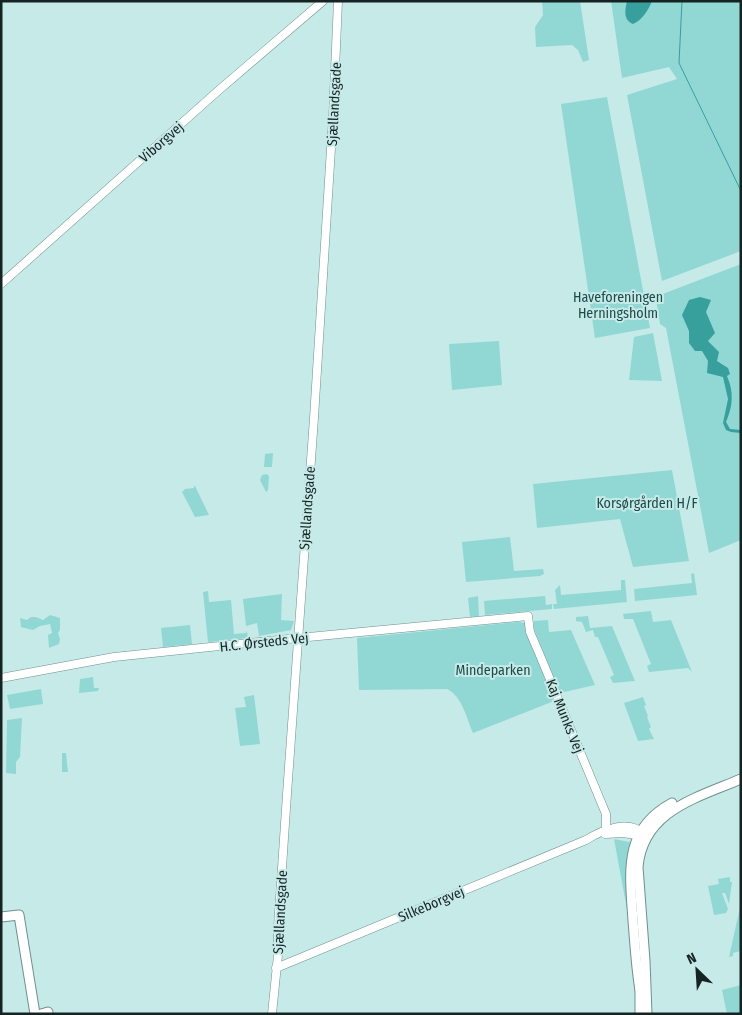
<svg xmlns="http://www.w3.org/2000/svg" width="742" height="1015" viewBox="0 0 742 1015" font-family="'Fira Sans Condensed',sans-serif">
  <style>
    .green { fill: #91d8d5 }
    .water { fill: #379f9c }
    .lines { fill: none; stroke-linecap: round; stroke-linejoin: round }
    .stream { stroke: #379f9c; stroke-width: 1 }
    .tertiary-casing { stroke: #6f908f; stroke-width: 9 }
    .secondary-casing { stroke: #6f908f; stroke-width: 11 }
    .tertiary { stroke: #fff; stroke-width: 8 }
    .secondary { stroke: #fff; stroke-width: 9 }
    .labels { text-anchor: middle; stroke-width: 4; stroke-linejoin: round; paint-order: stroke }
    .street-label { font-size: 14px; fill: #162323; stroke: #c6eae8 }
    .park-label { font-size: 14px; fill: #1c4a48; stroke: #c6eae8 }
  </style>
  <rect width="100%" height="100%" fill="#c6eae8"/>
  <g class="green">
    <path d="M542,1h38l9,59 -6,2 -5,-12 -6,-5 -36,2 -1,-20 8,-12z"/>
    <path d="M611,1h130v250l-79,30 -35,-186 50,-16 -8,-12 -47,11z"/>
    <path d="M607,97l43,231 -55,10 -34,-234z"/>
    <path d="M741,264v276l-32,13 -43,-225 -6,-4 -4,-25 4,-4z"/>
    <path d="M653,333l9,48 -33,-1 5,-43z"/>
    <path d="M499,341l3,44 -50,5 -3,-46z"/>
    <path d="M273,453l-1,14h-8l1,-13z"/>
    <path d="M672,470l17,91 -56,6 -13,-48 -83,9 -4,-44z"/>
    <path d="M267,474l2,2 -1,14 -2,2 -6,-12 2,-5z"/>
    <path d="M194,486h1l14,29 -14,2 -13,-25 3,-3 9,-1z"/>
    <path d="M510,537l4,34 29,-2 1,5 -4,2 -74,6 -4,-40z"/>
    <path d="M694,573l3,22 -62,6 -1,-12 58,-6 -1,-9z"/>
    <path d="M621,580h4l2,22 -73,7 -1,-5h4l-2,-14 5,-5 1,10 60,-5z"/>
    <path d="M208,591l1,11 22,-2 3,34 12,-1 1,-2 1,7 -40,4 -5,-50z"/>
    <path d="M282,594l-1,26 13,1 -3,9 -32,6 -2,-13 -11,3 -3,-27z"/>
    <path d="M478,596l1,20 -9,1 -2,-19z"/>
    <path d="M545,596l1,9 6,-1v5l-67,6 -1,-14z"/>
    <path d="M651,611l2,11 18,-2 21,52 -4,-4 -39,4 -2,-6 4,-2 -18,-45h-9l-1,-5z"/>
    <path d="M50,615l10,3v12l-2,3 2,6 -1,5 -10,4 -1,-13 4,-2 -2,-9 -10,2 -7,4 -12,-3 -1,-9 7,2 4,-3h5l7,3z"/>
    <path d="M588,616l2,12 22,-2 23,55 -22,2 -3,-6 4,-2 -16,-38h-3l-2,-7 -7,2 -4,-10 -6,-1v-4z"/>
    <path d="M548,620l1,12 22,-2 24,55 -35,8 -26,-64v-8z"/>
    <path d="M517,622l9,1 2,12 26,66 -81,32c-6,-14 -11,-37 -26,-44l-88,1 -2,-52z"/>
    <path d="M190,625l2,19 -29,3 -2,-19z"/>
    <path d="M93,677l1,11h5l-1,3 -19,2 1,-14z"/>
    <path d="M41,689l2,15 -33,5 -3,-14z"/>
    <path d="M254,695l6,49 -20,2 -5,-38 11,-1 -2,-10z"/>
    <path d="M643,697l3,8 -2,1 4,10 -1,1 4,10 -2,2 5,10 -16,2 -14,-38z"/>
    <path d="M22,718l-2,39 -4,5v12l-10,-1 1,-53z"/>
    <path d="M62,753h4l2,19h-6z"/>
    <path d="M614,839l16,3 -3,25 6,75z"/>
    <path d="M730,877v5h2l-3,22 -4,-11h-3l6,16 -2,4 -12,2 -6,-29 11,-2 -1,-5z"/>
    <path d="M741,903v48l-8,2v3l-4,1z"/>
    <path d="M741,985v29h-14l-5,-24z"/>
  </g>
  <g class="water">
    <path d="M627,1h25c-4,10 -10,19 -19,23 -10,-4 -8,-14 -6,-23z"/>
    <path d="M700,297l11,3 -5,12 9,21 -7,8 11,11 -2,9 11,7 2,6 -3,2c7,16 6,30 -1,46l4,7 11,1v3l-10,-1 -5,-2 -3,-7 5,-24 -5,-22 -16,-4 1,-12 -6,-10h-7l-6,-8v-12l-7,-16 7,-15z"/>
  </g>
  <g class="lines">
    <path class="stream" d="M682,1l-3,62 62,128"/>
    <g class="tertiary-casing">
      <g id="tertiary">
        <path d="M1,284l218,-194 104,-89"/>
        <path d="M1,678l113,-21 184,-19 230,-22 2,16 9,21 67,161v16"/>
        <path d="M605,834l18,-1 20,3"/>
        <path d="M276,968l310,-128c16,-10 42,-21 58,-6"/>
        <path d="M272,1014l6,-59v-28l9,-133 27,-376 19,-301 5,-116"/>
      </g>
    </g>
    <g class="secondary-casing">
      <g id="secondary">
        <path d="M1,917l18,-2 16,99"/>
        <path d="M640,986v28"/>
        <path d="M640,990c-4,-23 -5,-46 -7,-69 -3,-48 -11,-91 39,-118"/>
        <path d="M41,1014l7,-2v2"/>
        <path d="M647,1014l-2,-53 -7,-94c5,-56 58,-69 103,-88"/>
      </g>
    </g>
    <use href="#tertiary" class="tertiary"/>
    <use href="#secondary" class="secondary"/>
  </g>
  <g class="labels">
    <g class="street-label">
      <text transform="translate(334 104) rotate(-87)" y="5">Sjællandsgade</text>
      <text transform="translate(161 142) rotate(-41)" y="5">Viborgvej</text>
      <text transform="translate(307 508) rotate(-86)" y="5">Sjællandsgade</text>
      <text transform="translate(264 642) rotate(-6)" y="5">H.C. Ørsteds Vej</text>
      <text transform="translate(565 716) rotate(68)" y="5">Kaj Munks Vej</text>
      <text transform="translate(431 904) rotate(-23)" y="5">Silkeborgvej</text>
      <text transform="translate(280 912) rotate(-87)" y="5">Sjællandsgade</text>
    </g>
    <g class="park-label">
      <text x="618" y="302">Haveforeningen<tspan x="618" dy="16">Herningsholm</tspan></text>
      <text x="647" y="508">Korsørgården H/F</text>
      <text x="493" y="675">Mindeparken</text>
    </g>
  </g>
  <rect width="742" height="1015" fill="none" stroke="#162323" stroke-width="5"/>
  <g transform="translate(697 970) rotate(335)" stroke="#c6eae8" stroke-width="4" paint-order="stroke">
  <path d="M0-4L9 19L0 12L-9 19Z" fill="#162323"/>
  <text y="-8" font-size="14" font-weight="bold" text-anchor="middle" fill="#162323">N</text>
  </g>
</svg>
